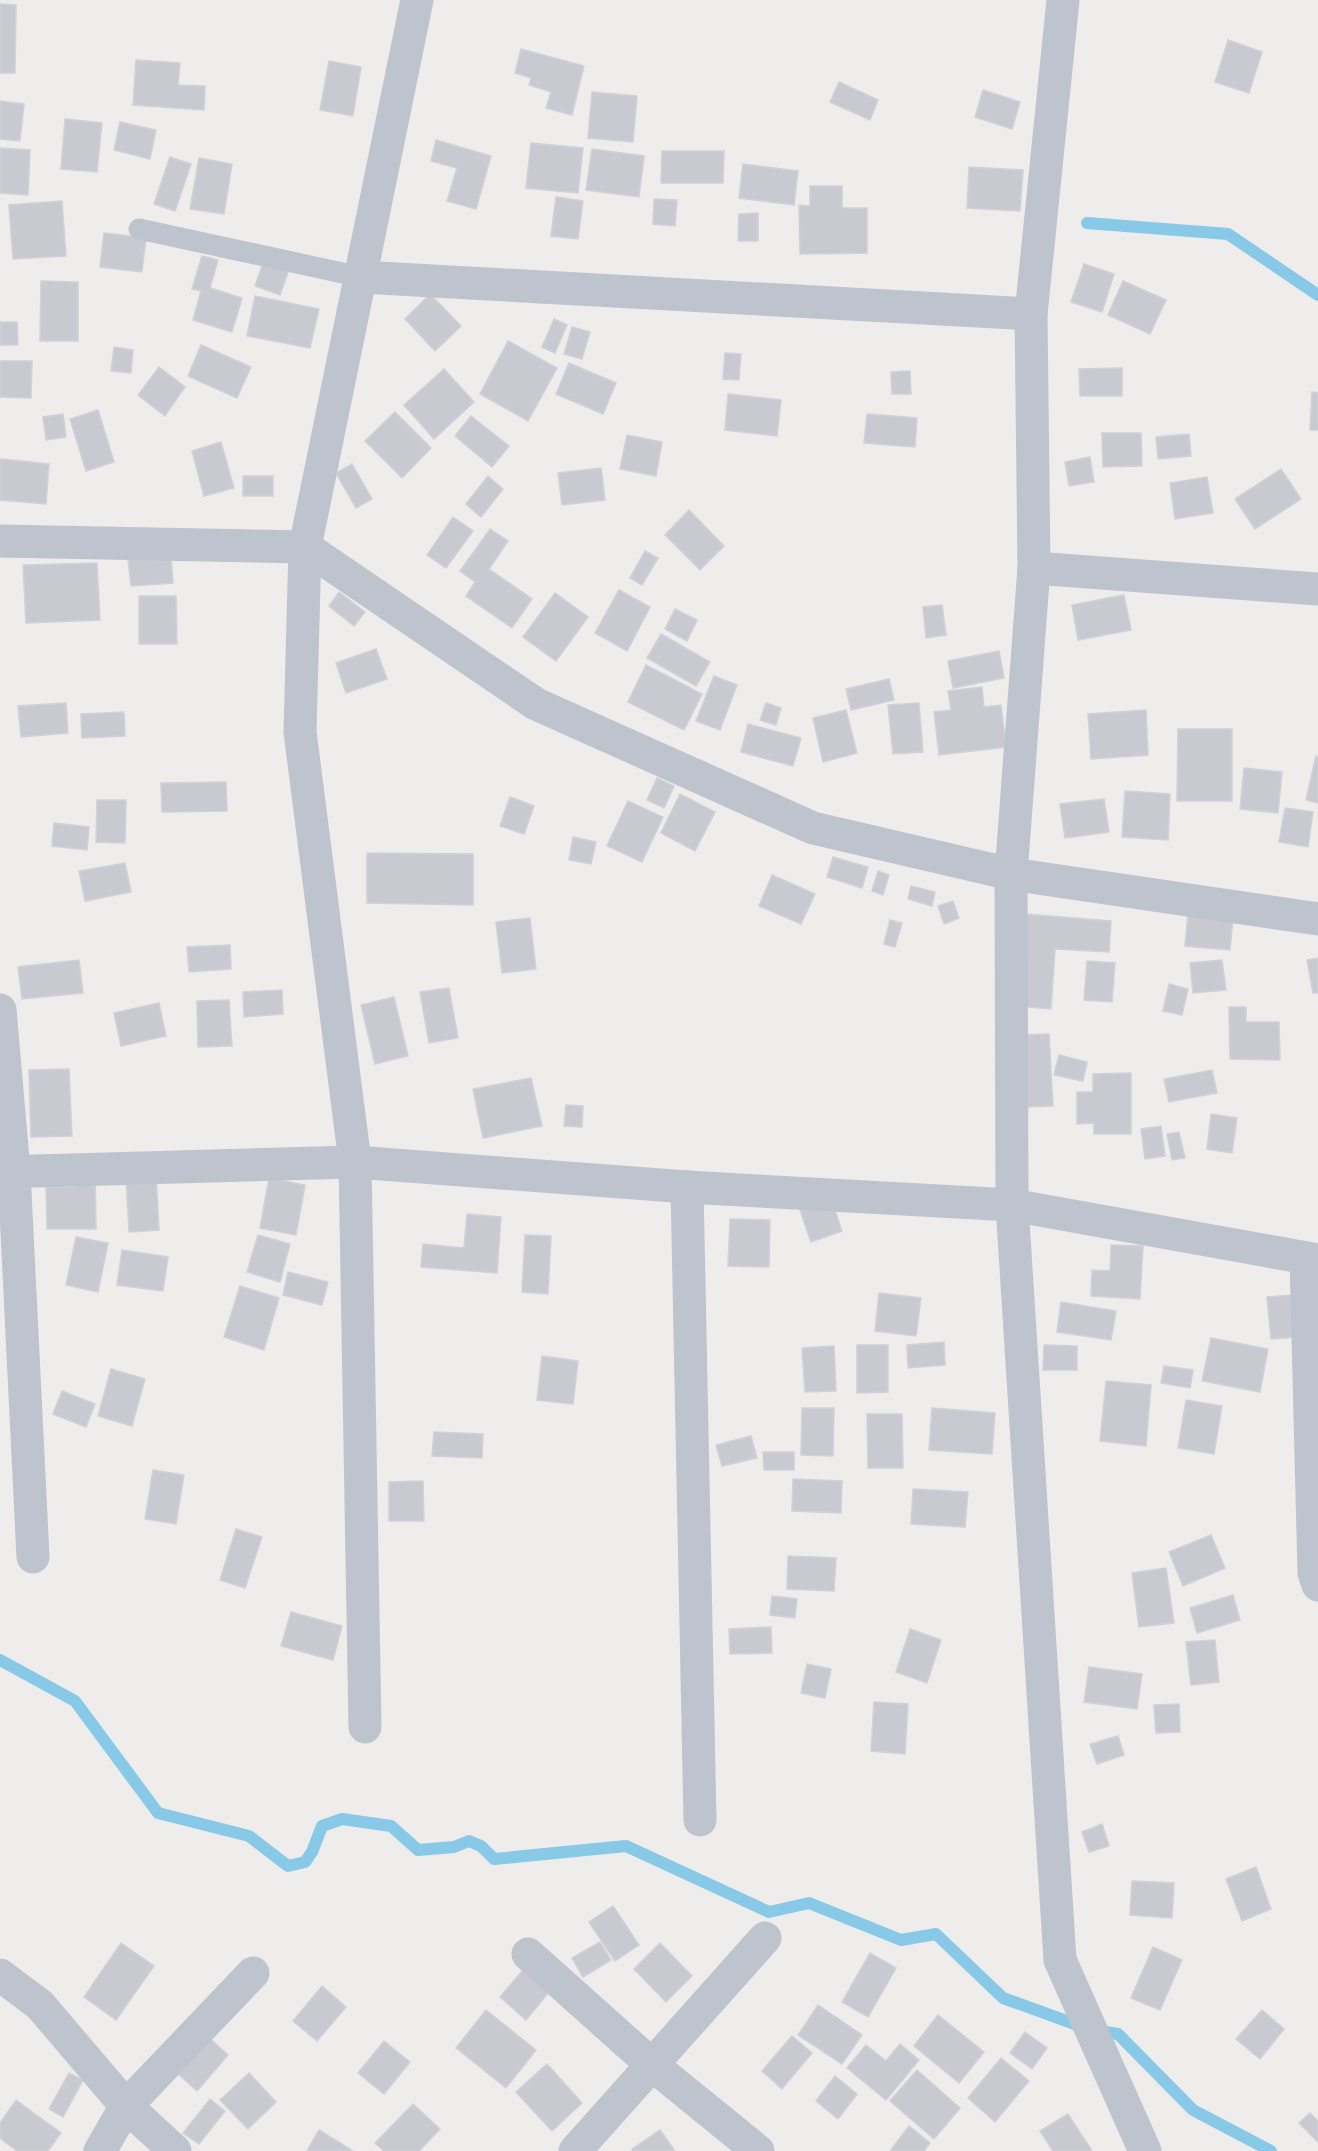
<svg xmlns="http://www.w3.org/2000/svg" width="1318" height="2151" viewBox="0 0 1318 2151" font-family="Manrope,sans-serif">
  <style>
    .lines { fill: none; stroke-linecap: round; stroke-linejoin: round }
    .stream { stroke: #88c9e8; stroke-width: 12 }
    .building { fill: #c9cad1; stroke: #d0d1d8; stroke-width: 1.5 }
    .service { stroke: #bdc4ce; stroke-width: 21 }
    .minor { stroke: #bdc4ce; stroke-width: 33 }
    .tertiary { stroke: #bdc4ce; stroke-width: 33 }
  </style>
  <rect width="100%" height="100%" fill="#efecec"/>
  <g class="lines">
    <g class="stream">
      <path d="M1087,223l141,11 90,61"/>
      <path d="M0,1660l75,41 83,112 91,23 39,30 17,-4 7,-10 10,-26 20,-7 49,7 27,24 36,-3 15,-6 12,5 13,13 132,-13 143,66 40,-9 92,37 35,-6 67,64 88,32 27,4 75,76 78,41"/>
    </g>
  </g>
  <g class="building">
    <path d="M0,4l16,1 -1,68h-15z"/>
    <path d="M1228,40l34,12 -13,41 -34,-11z"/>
    <path d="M521,49l63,17 -12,49 -26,-7 5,-16 -22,-7 2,-7 -16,-5z"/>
    <path d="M136,60l44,3 -2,22 27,1 -1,24 -71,-5z"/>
    <path d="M329,61l32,6 -8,49 -33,-6z"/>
    <path d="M839,82l39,18 -8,20 -40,-18z"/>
    <path d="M983,90l37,12 -8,27 -37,-12z"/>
    <path d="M592,92l45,4 -4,46 -45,-4z"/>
    <path d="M0,101l24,3 -4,37 -20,-2z"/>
    <path d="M65,119l37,4 -5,49 -36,-3z"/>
    <path d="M120,122l36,8 -6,29 -36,-9z"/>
    <path d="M436,140l55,16 -15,53 -29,-8 10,-33 -26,-7z"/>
    <path d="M531,143l52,5 -5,45 -52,-5z"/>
    <path d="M0,148l30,2 -2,45 -28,-2z"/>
    <path d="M592,149l52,7 -5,41 -53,-7z"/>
    <path d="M662,151h62l-1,32h-62z"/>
    <path d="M170,157l21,7 -16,47 -21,-7z"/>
    <path d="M199,158l33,6 -8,50 -34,-5z"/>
    <path d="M743,164l55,7 -4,34 -55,-7z"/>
    <path d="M969,167l54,3 -3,41 -53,-3z"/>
    <path d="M810,186h32v22h25v45l-67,1 -1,-49 11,1z"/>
    <path d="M556,197l27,4 -5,38 -27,-3z"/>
    <path d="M654,199l23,1 -2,26 -22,-2z"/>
    <path d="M62,201l4,55 -53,3 -4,-54z"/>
    <path d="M758,213v28h-20l1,-27z"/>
    <path d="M104,233l42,5 -4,34 -42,-5z"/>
    <path d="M202,256l16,4 -8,28 32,10 -10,34 -39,-12 8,-29 -9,-2z"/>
    <path d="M265,257l25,10 -10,28 -25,-9z"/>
    <path d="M1084,264l30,10 -12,38 -31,-10z"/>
    <path d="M41,281l37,1v59h-38z"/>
    <path d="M1123,281l43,19 -16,34 -42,-19z"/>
    <path d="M430,294l31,32 -26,25 -30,-32z"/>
    <path d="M255,296l64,13 -9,39 -63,-12z"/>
    <path d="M554,319l13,6 -12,28 -13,-6z"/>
    <path d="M0,322h17l1,23h-18z"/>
    <path d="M572,327l18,5 -8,27 -18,-5z"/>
    <path d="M508,341l49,27 -29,53 -48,-27z"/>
    <path d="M201,345l50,22 -14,31 -49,-22z"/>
    <path d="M114,347l19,3 -2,23 -20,-2z"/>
    <path d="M725,353l16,1 -2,26 -16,-1z"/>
    <path d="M0,361h32l-1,37 -31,-1z"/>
    <path d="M569,363l47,20 -13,31 -47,-20z"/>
    <path d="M159,367l26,20 -20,29 -27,-21z"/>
    <path d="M1122,368v28h-42l-1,-27z"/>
    <path d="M444,369l30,33 -40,37 -30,-34z"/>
    <path d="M910,371l1,23h-19l-1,-22z"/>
    <path d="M1312,392l6,1v37h-8z"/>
    <path d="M728,394l53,6 -4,36 -52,-6z"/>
    <path d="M98,410l16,52 -28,9 -16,-52z"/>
    <path d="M395,412l36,36 -29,30 -37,-37z"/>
    <path d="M63,414l3,23 -20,3 -3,-23z"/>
    <path d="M867,414l50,4 -2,29 -51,-4z"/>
    <path d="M471,416l38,30 -17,21 -37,-31z"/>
    <path d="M1102,433h39l1,33 -39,1z"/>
    <path d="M1189,434l2,22 -33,3 -2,-22z"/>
    <path d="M627,435l35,7 -6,34 -36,-7z"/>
    <path d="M221,442l13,46 -30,8 -12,-45z"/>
    <path d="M1090,457l4,25 -25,4 -4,-24z"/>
    <path d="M0,459l49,5 -3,40 -46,-4z"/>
    <path d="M352,464l20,35 -16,9 -20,-35z"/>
    <path d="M601,468l4,32 -43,5 -4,-32z"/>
    <path d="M1281,469l20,30 -46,30 -20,-30z"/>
    <rect x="243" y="476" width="30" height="20"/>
    <path d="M488,476l15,13 -22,28 -15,-13z"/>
    <path d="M1207,477l6,36 -38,6 -5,-36z"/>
    <path d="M689,510l35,36 -24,24 -35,-35z"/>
    <path d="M453,517l20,14 -27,37 -19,-13z"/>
    <path d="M490,529l18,12 -19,28 43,30 -20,29 -46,-32 9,-14 -15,-11z"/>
    <path d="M645,551l13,7 -16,27 -12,-7z"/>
    <path d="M171,556l2,27 -42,3 -3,-27z"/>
    <path d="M97,563l3,57 -74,3 -3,-58z"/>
    <path d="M619,590l31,17 -23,44 -32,-18z"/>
    <path d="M339,592l26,20 -11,14 -25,-20z"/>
    <path d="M555,593l33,24 -32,44 -33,-24z"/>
    <path d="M1124,595l7,35 -53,10 -6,-35z"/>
    <path d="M139,596h37l1,48h-38z"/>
    <path d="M942,605l4,30 -20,3 -3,-31z"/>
    <path d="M675,609l22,11 -10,21 -22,-12z"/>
    <path d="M661,634l49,28 -14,24 -49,-28z"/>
    <path d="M376,649l11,30 -41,14 -10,-30z"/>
    <path d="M999,651l5,27 -51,10 -5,-27z"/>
    <path d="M646,665l56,29 -18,36 -56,-28z"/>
    <path d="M714,676l23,9 -17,45 -24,-9z"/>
    <path d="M889,679l5,21 -43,10 -5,-21z"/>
    <path d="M982,687l2,20 17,-2 5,42 -67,8 -5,-43 17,-2 -3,-19z"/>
    <path d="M66,703l2,30 -47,4 -3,-31z"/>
    <path d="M766,703l15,5 -5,17 -16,-5z"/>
    <path d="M919,703l4,49 -30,2 -5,-49z"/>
    <path d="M846,710l11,43 -34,9 -10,-44z"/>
    <path d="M1146,710l2,45 -57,4 -3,-45z"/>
    <path d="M124,712l1,24 -43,2 -1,-24z"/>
    <path d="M748,724l53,14 -8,28 -52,-14z"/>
    <path d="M1178,729h54v72h-55z"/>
    <path d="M1316,756l2,1v46l-12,-3z"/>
    <path d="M1244,768l38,4 -4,41 -38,-4z"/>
    <path d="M657,778l17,8 -10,22 -17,-8z"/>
    <path d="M226,782l1,29 -65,1 -1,-29z"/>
    <path d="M1125,791l45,3 -2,46 -46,-3z"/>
    <path d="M680,794l35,18 -20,39 -34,-18z"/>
    <path d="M510,797l24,9 -10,28 -24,-8z"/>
    <path d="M1104,799l5,33 -44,6 -5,-34z"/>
    <path d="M97,800h29l-1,43 -29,-1z"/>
    <path d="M628,801l35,16 -21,45 -35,-16z"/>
    <path d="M1285,808l28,4 -5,35 -29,-5z"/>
    <path d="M54,823l35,4 -2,23 -35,-4z"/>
    <path d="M573,837l23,5 -5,22 -22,-4z"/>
    <path d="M367,853l106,1v51l-106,-2z"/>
    <path d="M833,857l35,10 -6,21 -35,-11z"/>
    <path d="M125,863l6,29 -46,9 -6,-30z"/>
    <path d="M878,871l11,4 -6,20 -11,-4z"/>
    <path d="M772,875l43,19 -14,30 -42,-18z"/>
    <path d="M911,886l24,6 -3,14 -24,-7z"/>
    <path d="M953,901l6,17 -15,6 -6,-18z"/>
    <path d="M1188,913l45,4 -3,33 -45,-4z"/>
    <path d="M1024,914l87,7 -2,31 -54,-3 -4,60 -34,-3z"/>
    <path d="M530,918l6,51 -34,4 -6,-51z"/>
    <path d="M890,920l12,3 -7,24 -11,-3z"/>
    <path d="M230,945l1,24 -42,3 -2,-25z"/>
    <path d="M1318,958v35h-5l-6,-33z"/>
    <path d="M79,960l4,33 -61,6 -4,-32z"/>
    <path d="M1222,960l4,30 -33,3 -3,-30z"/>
    <path d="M1087,961l28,2 -3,39 -28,-2z"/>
    <path d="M1169,984l19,5 -6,26 -19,-4z"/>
    <path d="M449,988l9,50 -29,5 -9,-51z"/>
    <path d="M282,990l1,24 -39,3 -1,-25z"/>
    <path d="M394,997l14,59 -33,8 -14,-59z"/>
    <path d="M229,1000l3,46 -34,1 -1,-46z"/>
    <path d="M159,1003l7,33 -45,10 -7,-33z"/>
    <path d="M1229,1007h17v15h33l1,38 -50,-1z"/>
    <path d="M1049,1034l4,72 -29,1 -3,-72z"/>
    <path d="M1059,1055l28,7 -4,19 -29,-6z"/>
    <path d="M69,1069l3,67 -41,1 -2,-67z"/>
    <path d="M1212,1070l5,23 -48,9 -5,-23z"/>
    <path d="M1131,1073v61h-37v-11l-17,1v-32h16v-18z"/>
    <path d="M531,1078l11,48 -59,12 -10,-49z"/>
    <path d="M566,1105l17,1 -1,21 -18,-1z"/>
    <path d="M1211,1114l26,4 -5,35 -25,-4z"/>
    <path d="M1161,1126l4,30 -20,3 -4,-30z"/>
    <path d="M1179,1132l6,26 -13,2 -5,-26z"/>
    <path d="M76,1172h19l1,57h-49l-1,-42h30z"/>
    <path d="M156,1175l3,55 -30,2 -3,-55z"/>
    <path d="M269,1178l36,7 -9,50 -36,-7z"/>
    <path d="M831,1199l11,32 -31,11 -11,-32z"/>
    <path d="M467,1214l34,3 -4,56 -76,-6 2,-23 41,4z"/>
    <path d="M730,1219l40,1 -1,47 -41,-1z"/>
    <path d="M258,1235l32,9 -10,38 -33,-10z"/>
    <path d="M525,1235l26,1 -3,58 -26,-2z"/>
    <path d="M76,1237l32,6 -10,49 -32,-7z"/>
    <path d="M1111,1245l32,1 -3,53 -49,-3 1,-26 18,1z"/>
    <path d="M122,1250l46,7 -5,34 -46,-6z"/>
    <path d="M288,1272l40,10 -6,23 -39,-10z"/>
    <path d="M240,1286l39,12 -15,52 -40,-13z"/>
    <path d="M879,1293l42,5 -5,38 -41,-5z"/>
    <path d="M1293,1295l4,42 -26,2 -4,-42z"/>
    <path d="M1061,1302l55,9 -5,29 -54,-8z"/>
    <path d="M1211,1338l57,11 -8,43 -58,-11z"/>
    <path d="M944,1342l1,23 -37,3 -1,-23z"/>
    <path d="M857,1345h31v47l-31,1z"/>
    <path d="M1044,1345l33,1v24h-34z"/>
    <path d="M834,1346l2,45 -31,1 -3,-44z"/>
    <path d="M542,1356l36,5 -5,43 -36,-4z"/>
    <path d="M1164,1366l29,4 -3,18 -29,-5z"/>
    <path d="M111,1369l34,10 -13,47 -34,-10z"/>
    <path d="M1106,1381l45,4 -5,61 -46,-5z"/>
    <path d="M62,1391l33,13 -9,23 -33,-13z"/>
    <path d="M1186,1400l36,6 -8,48 -36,-6z"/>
    <path d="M802,1408h32l-1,48 -32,-1z"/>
    <path d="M932,1408l63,5 -3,41 -63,-4z"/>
    <path d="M867,1414h35l1,54h-35z"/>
    <path d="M434,1432l49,2 -1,24 -50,-2z"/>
    <path d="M751,1436l6,22 -35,8 -6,-21z"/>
    <path d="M763,1452h31v18h-30z"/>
    <path d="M153,1470l31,5 -8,49 -31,-5z"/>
    <path d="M793,1479l49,2 -1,32 -49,-2z"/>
    <path d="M423,1481l1,40h-35v-39z"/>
    <path d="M913,1489l55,3 -3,35 -54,-3z"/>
    <path d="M236,1529l26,8 -17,51 -25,-8z"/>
    <path d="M1211,1535l14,33 -42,18 -14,-34z"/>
    <path d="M788,1556l48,2 -2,33 -47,-2z"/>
    <path d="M1166,1568l8,55 -35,4 -7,-54z"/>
    <path d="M1233,1595l7,25 -43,13 -7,-25z"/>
    <path d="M772,1596l25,3 -2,19 -25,-3z"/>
    <path d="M291,1612l51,14 -9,34 -52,-14z"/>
    <path d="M771,1627l1,26 -42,1 -1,-25z"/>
    <path d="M910,1629l31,11 -14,43 -31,-11z"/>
    <path d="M1215,1640l4,42 -28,3 -5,-43z"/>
    <path d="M807,1664l24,5 -6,29 -24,-5z"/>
    <path d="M1089,1667l53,7 -5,35 -53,-7z"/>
    <path d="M874,1702l34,2 -3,50 -34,-3z"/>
    <path d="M1179,1704l1,28 -24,1 -2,-28z"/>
    <path d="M1118,1736l6,19 -27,9 -7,-20z"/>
    <path d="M1102,1824l7,22 -20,6 -7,-20z"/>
    <path d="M1256,1867l15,42 -29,12 -16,-42z"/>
    <path d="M1132,1881l42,2 -2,35 -42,-3z"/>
    <path d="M613,1906l26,39 -24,16 -26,-39z"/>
    <path d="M600,1942l11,18 -28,17 -11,-19z"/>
    <path d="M121,1943l33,23 -38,54 -32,-23z"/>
    <path d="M660,1943l32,33 -26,26 -32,-33z"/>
    <path d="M1153,1947l29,13 -22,50 -29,-12z"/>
    <path d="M870,1953l26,15 -28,49 -26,-15z"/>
    <path d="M523,1970l26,22 -23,28 -26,-23z"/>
    <path d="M322,1986l24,21 -29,34 -24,-20z"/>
    <path d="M818,2005l44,30 -20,29 -44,-29z"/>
    <path d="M486,2010l50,40 -30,38 -50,-40z"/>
    <path d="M1262,2010l22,19 -24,30 -24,-20z"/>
    <path d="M938,2015l46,37 -25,31 -45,-37z"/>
    <path d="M1025,2032l22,16 -15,21 -22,-16z"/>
    <path d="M206,2035l22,20 -31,36 -22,-20z"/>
    <path d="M792,2036l20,17 -30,36 -20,-18z"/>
    <path d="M384,2041l26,21 -26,32 -26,-21z"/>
    <path d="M900,2044l19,16 -33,40 -39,-32 19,-23 20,16z"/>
    <path d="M1001,2058l28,23 -34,41 -27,-24z"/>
    <path d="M547,2064l35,39 -30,28 -36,-39z"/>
    <path d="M917,2070l43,38 -26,31 -44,-38z"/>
    <path d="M69,2073l14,7 -20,37 -14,-8z"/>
    <path d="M249,2073l27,29 -28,27 -28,-29z"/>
    <path d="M835,2076l22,18 -19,25 -22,-18z"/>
    <path d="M210,2099l15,12 -26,33 -16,-11z"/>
    <path d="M16,2100l45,33 -13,18h-31l-17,-13v-15z"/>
    <path d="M413,2104l27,25 -21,22h-35l-9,-8z"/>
    <path d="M1310,2113l8,8v21l-19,-19z"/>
    <path d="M1068,2114l24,37h-39l-13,-20z"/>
    <path d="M909,2126l21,17 -6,8h-34z"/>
    <path d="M319,2130l34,21h-46z"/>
    <path d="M660,2130l15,21h-42l-1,-2z"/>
  </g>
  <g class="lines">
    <path class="service" d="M139,229l222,48"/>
    <g class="minor">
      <path d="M1063,0l-32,314 3,254 -23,306 1,331 48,755 85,191"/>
      <path d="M361,277l670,37"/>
      <path d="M1034,568l284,21"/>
      <path d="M0,1010l14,161 19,386"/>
      <path d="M0,1172l355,-10 332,25 325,18 306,55"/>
      <path d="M687,1187l13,633"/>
      <path d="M1306,1258l8,315 4,12"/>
      <path d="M365,1727l-10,-565 -55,-430 5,-185 112,-547"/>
      <path d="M528,1954l123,110 107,87"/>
      <path d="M0,1975l40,30 86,101 49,45"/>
      <path d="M100,2151l26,-45 127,-133"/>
      <path d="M575,2151l190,-213"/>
    </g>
    <path class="tertiary" d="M0,541l305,6 231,157 277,124 198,46 307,45"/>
  </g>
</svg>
